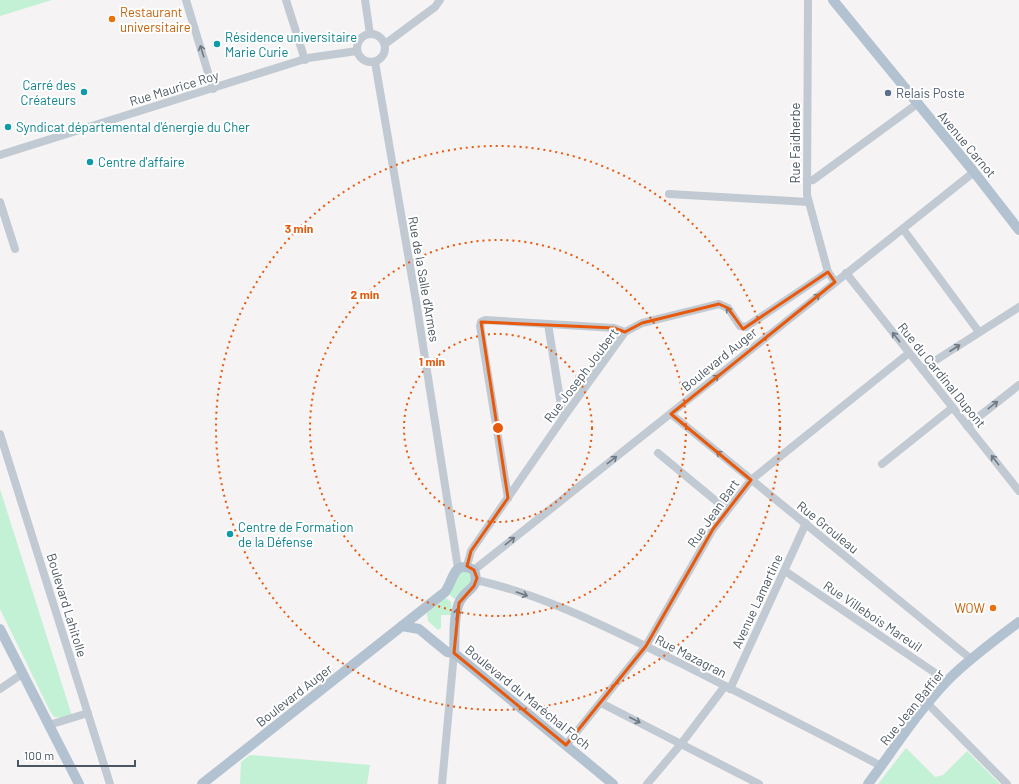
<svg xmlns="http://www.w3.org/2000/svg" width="1019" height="784" viewBox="0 0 1019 784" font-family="Barlow,sans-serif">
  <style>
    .green { fill: #c3f1d5 }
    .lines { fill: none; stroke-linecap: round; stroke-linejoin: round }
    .minor { stroke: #c1cad2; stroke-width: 8 }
    .major { stroke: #b3c2d1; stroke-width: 10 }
    .oneway { stroke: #6e7983 }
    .oneway2 { stroke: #64717d }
    .marked { fill: none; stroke: #e8590c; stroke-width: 3; stroke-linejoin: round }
    .ring { fill: none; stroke: #e8590c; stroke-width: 2; stroke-dasharray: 2 4 }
    .food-dot { fill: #e8710a; stroke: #fff; stroke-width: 1.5 }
    .culture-dot { fill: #0f9aa8; stroke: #fff; stroke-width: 1.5 }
    .service-dot { fill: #5c6f8a; stroke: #fff; stroke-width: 1.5 }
    .labels { text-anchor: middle; stroke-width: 4; stroke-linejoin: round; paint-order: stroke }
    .food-label { font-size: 13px; fill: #c56008; stroke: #fff; text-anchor: start }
    .culture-label { font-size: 13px; fill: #0d838f; stroke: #fff; text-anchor: start }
    .street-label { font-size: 13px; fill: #4a5661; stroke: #fff }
    .service-label { font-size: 13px; fill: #4e5e75; stroke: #fff; text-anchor: start }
    .centre { fill: #e8590c; stroke: #fff; stroke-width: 2 }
    .ring-label { font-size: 12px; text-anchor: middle; font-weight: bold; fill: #e8590c; stroke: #fff; stroke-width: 4; stroke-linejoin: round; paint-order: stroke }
  </style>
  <rect width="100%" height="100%" fill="#f5f3f3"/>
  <g class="green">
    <path d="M0,0h52l-52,16z"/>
    <path d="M0,489l72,227 -9,2 -9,-1 -4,-6 -50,-102z"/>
    <path d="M470,571l3,11 -18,17 -7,-5 12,-22z"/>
    <path d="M445,597l6,5v13h-10v13l-3,2 -10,-9 -1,-8z"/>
    <path d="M906,748l29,29 8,-2 24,-24 33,33h-122z"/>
    <path d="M250,755l120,10 -3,19h-127l1,-22z"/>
  </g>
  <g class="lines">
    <g class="minor">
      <path d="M186,0l27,89"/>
      <path d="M286,0l19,60"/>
      <path d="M365,0l5,34"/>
      <path d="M808,0l-1,195 21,77 7,10"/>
      <circle cx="371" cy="48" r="14"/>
      <path d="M385,44l50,-37 5,-7"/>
      <path d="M375,62l41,239 42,267"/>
      <path d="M0,155l308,-97 49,-7"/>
      <path d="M807,181l6,-1 104,-76"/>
      <path d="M669,194l139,8"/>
      <path d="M0,202l15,47"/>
      <path d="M903,229l76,103"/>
      <path d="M846,273l173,218"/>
      <path d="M548,324l15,94"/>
      <path d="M922,369l97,-62"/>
      <path d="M671,414l300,245"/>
      <path d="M967,426l52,-41"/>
      <path d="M0,434l110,350"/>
      <path d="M658,453l69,57"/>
      <path d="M882,464l70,-56"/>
      <path d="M508,498l-28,-172 1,-4 4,-2 129,8 11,4"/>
      <path d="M467,566l4,-15 92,-133 62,-86 17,-9 77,-19 9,4 12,18 6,1 82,-55"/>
      <path d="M474,570l500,-398"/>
      <path d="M785,571l162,110"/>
      <path d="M476,580c72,16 138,51 204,83 67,34 135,68 201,103"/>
      <path d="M0,689l22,-15"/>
      <path d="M730,689l76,-166"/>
      <path d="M601,703l158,81"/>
      <path d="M928,704l79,80"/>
      <path d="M49,725l39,-12"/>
      <path d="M566,745l80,-99 67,-117 38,-49 158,-127"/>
      <path d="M442,784l12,-131"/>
      <path d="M647,784l34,-40 44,-58"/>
    </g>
    <g class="major">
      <path d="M833,0l141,172 45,58"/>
      <path d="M402,626l17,3 28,23 7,1 159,131"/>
      <path d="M0,629l79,155"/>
      <path d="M202,784l243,-192c9,-12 8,-33 29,-22 7,20 -9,18 -15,33 -6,14 -4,35 -5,50"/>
      <path d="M868,784c26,-35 50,-73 80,-104 22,-22 47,-40 71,-58"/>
    </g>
  </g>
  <defs><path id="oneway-shaft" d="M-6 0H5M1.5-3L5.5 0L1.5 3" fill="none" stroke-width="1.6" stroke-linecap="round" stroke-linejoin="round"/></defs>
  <g class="oneway">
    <use href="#oneway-shaft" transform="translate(202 51) rotate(-107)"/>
    <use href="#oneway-shaft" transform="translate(815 298) rotate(-39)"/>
    <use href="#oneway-shaft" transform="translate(730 312) rotate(-129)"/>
    <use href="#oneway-shaft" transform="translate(896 337) rotate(-128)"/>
    <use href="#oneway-shaft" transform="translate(955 348) rotate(-33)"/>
    <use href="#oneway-shaft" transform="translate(714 379) rotate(-39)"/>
    <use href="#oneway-shaft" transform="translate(993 405) rotate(-38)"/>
    <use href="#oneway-shaft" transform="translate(721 455) rotate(-141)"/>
    <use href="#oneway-shaft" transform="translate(612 460) rotate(-38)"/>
    <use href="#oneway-shaft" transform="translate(995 460) rotate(-128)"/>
    <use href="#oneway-shaft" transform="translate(510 541) rotate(-38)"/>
    <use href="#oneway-shaft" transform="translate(522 594) rotate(19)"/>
    <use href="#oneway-shaft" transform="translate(635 720) rotate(27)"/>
  </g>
  <use class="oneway2" href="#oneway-shaft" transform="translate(457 614) rotate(-82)"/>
  <path class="marked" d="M828,272l7,10 -164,132 80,66 -38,49 -67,117 -80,99 -112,-92 5,-50 15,-17 3,-8 -3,-8 -7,-4 4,-15 37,-53 -27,-176 133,6 11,4 17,-9 77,-19 9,4 15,21z"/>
  <g class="ring">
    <circle cx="498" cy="428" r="94"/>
    <circle cx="498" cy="428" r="188"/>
    <circle cx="498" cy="428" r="282"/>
  </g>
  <g class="food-dot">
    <circle cx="112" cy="19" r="4"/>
    <circle cx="993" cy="608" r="4"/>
  </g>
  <g class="culture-dot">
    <circle cx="217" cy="44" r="4"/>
    <circle cx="84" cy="92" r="4"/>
    <circle cx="8" cy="127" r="4"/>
    <circle cx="90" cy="162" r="4"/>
    <circle cx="230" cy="534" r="4"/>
  </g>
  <circle class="service-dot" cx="888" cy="93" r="4"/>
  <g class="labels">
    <g class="food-label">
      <text x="120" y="17">Restaurant<tspan x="120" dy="15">universitaire</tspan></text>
      <text x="985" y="613" text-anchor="end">WOW</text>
    </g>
    <g class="culture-label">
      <text x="225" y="42">Résidence universitaire<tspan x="225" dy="15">Marie Curie</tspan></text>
      <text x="76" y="90" text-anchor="end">Carré des<tspan x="76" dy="15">Créateurs</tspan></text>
      <text x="16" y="132">Syndicat départemental d'énergie du Cher</text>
      <text x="98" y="167">Centre d'affaire</text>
      <text x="238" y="532">Centre de Formation<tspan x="238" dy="15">de la Défense</tspan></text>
    </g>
    <g class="street-label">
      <text transform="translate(174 88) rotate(-17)" y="5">Rue Maurice Roy</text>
      <text transform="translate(795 143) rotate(-90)" y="5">Rue Faidherbe</text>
      <text transform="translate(967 144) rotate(50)" y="5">Avenue Carnot</text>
      <text transform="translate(424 279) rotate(80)" y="5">Rue de la Salle d'Armes</text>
      <text transform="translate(719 359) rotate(-39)" y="5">Boulevard Auger</text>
      <text transform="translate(581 375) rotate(-53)" y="5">Rue Joseph Joubert</text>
      <text transform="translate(942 375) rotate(51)" y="5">Rue du Cardinal Dupont</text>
      <text transform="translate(713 513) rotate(-55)" y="5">Rue Jean Bart</text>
      <text transform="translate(828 527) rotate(39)" y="5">Rue Grouleau</text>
      <text transform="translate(757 601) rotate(-65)" y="5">Avenue Lamartine</text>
      <text transform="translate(67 605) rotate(73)" y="5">Boulevard Lahitolle</text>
      <text transform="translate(873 616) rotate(34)" y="5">Rue Villebois Mareuil</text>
      <text transform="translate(691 656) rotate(27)" y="5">Rue Mazagran</text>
      <text transform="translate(294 695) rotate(-38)" y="5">Boulevard Auger</text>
      <text transform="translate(528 697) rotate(39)" y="5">Boulevard du Maréchal Foch</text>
      <text transform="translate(912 707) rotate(-51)" y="5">Rue Jean Baffier</text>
    </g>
    <g class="service-label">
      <text x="896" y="98">Relais Poste</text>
    </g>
  </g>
  <circle cx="498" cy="428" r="6" class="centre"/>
  <g class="ring-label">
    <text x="299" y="233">3 min</text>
    <text x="365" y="299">2 min</text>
    <text x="432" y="366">1 min</text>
  </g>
  <path d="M18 760v6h117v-6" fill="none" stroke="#4a5661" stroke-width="2"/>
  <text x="24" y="760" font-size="12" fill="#4a5661" stroke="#ffffff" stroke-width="3" paint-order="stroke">100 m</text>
</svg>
